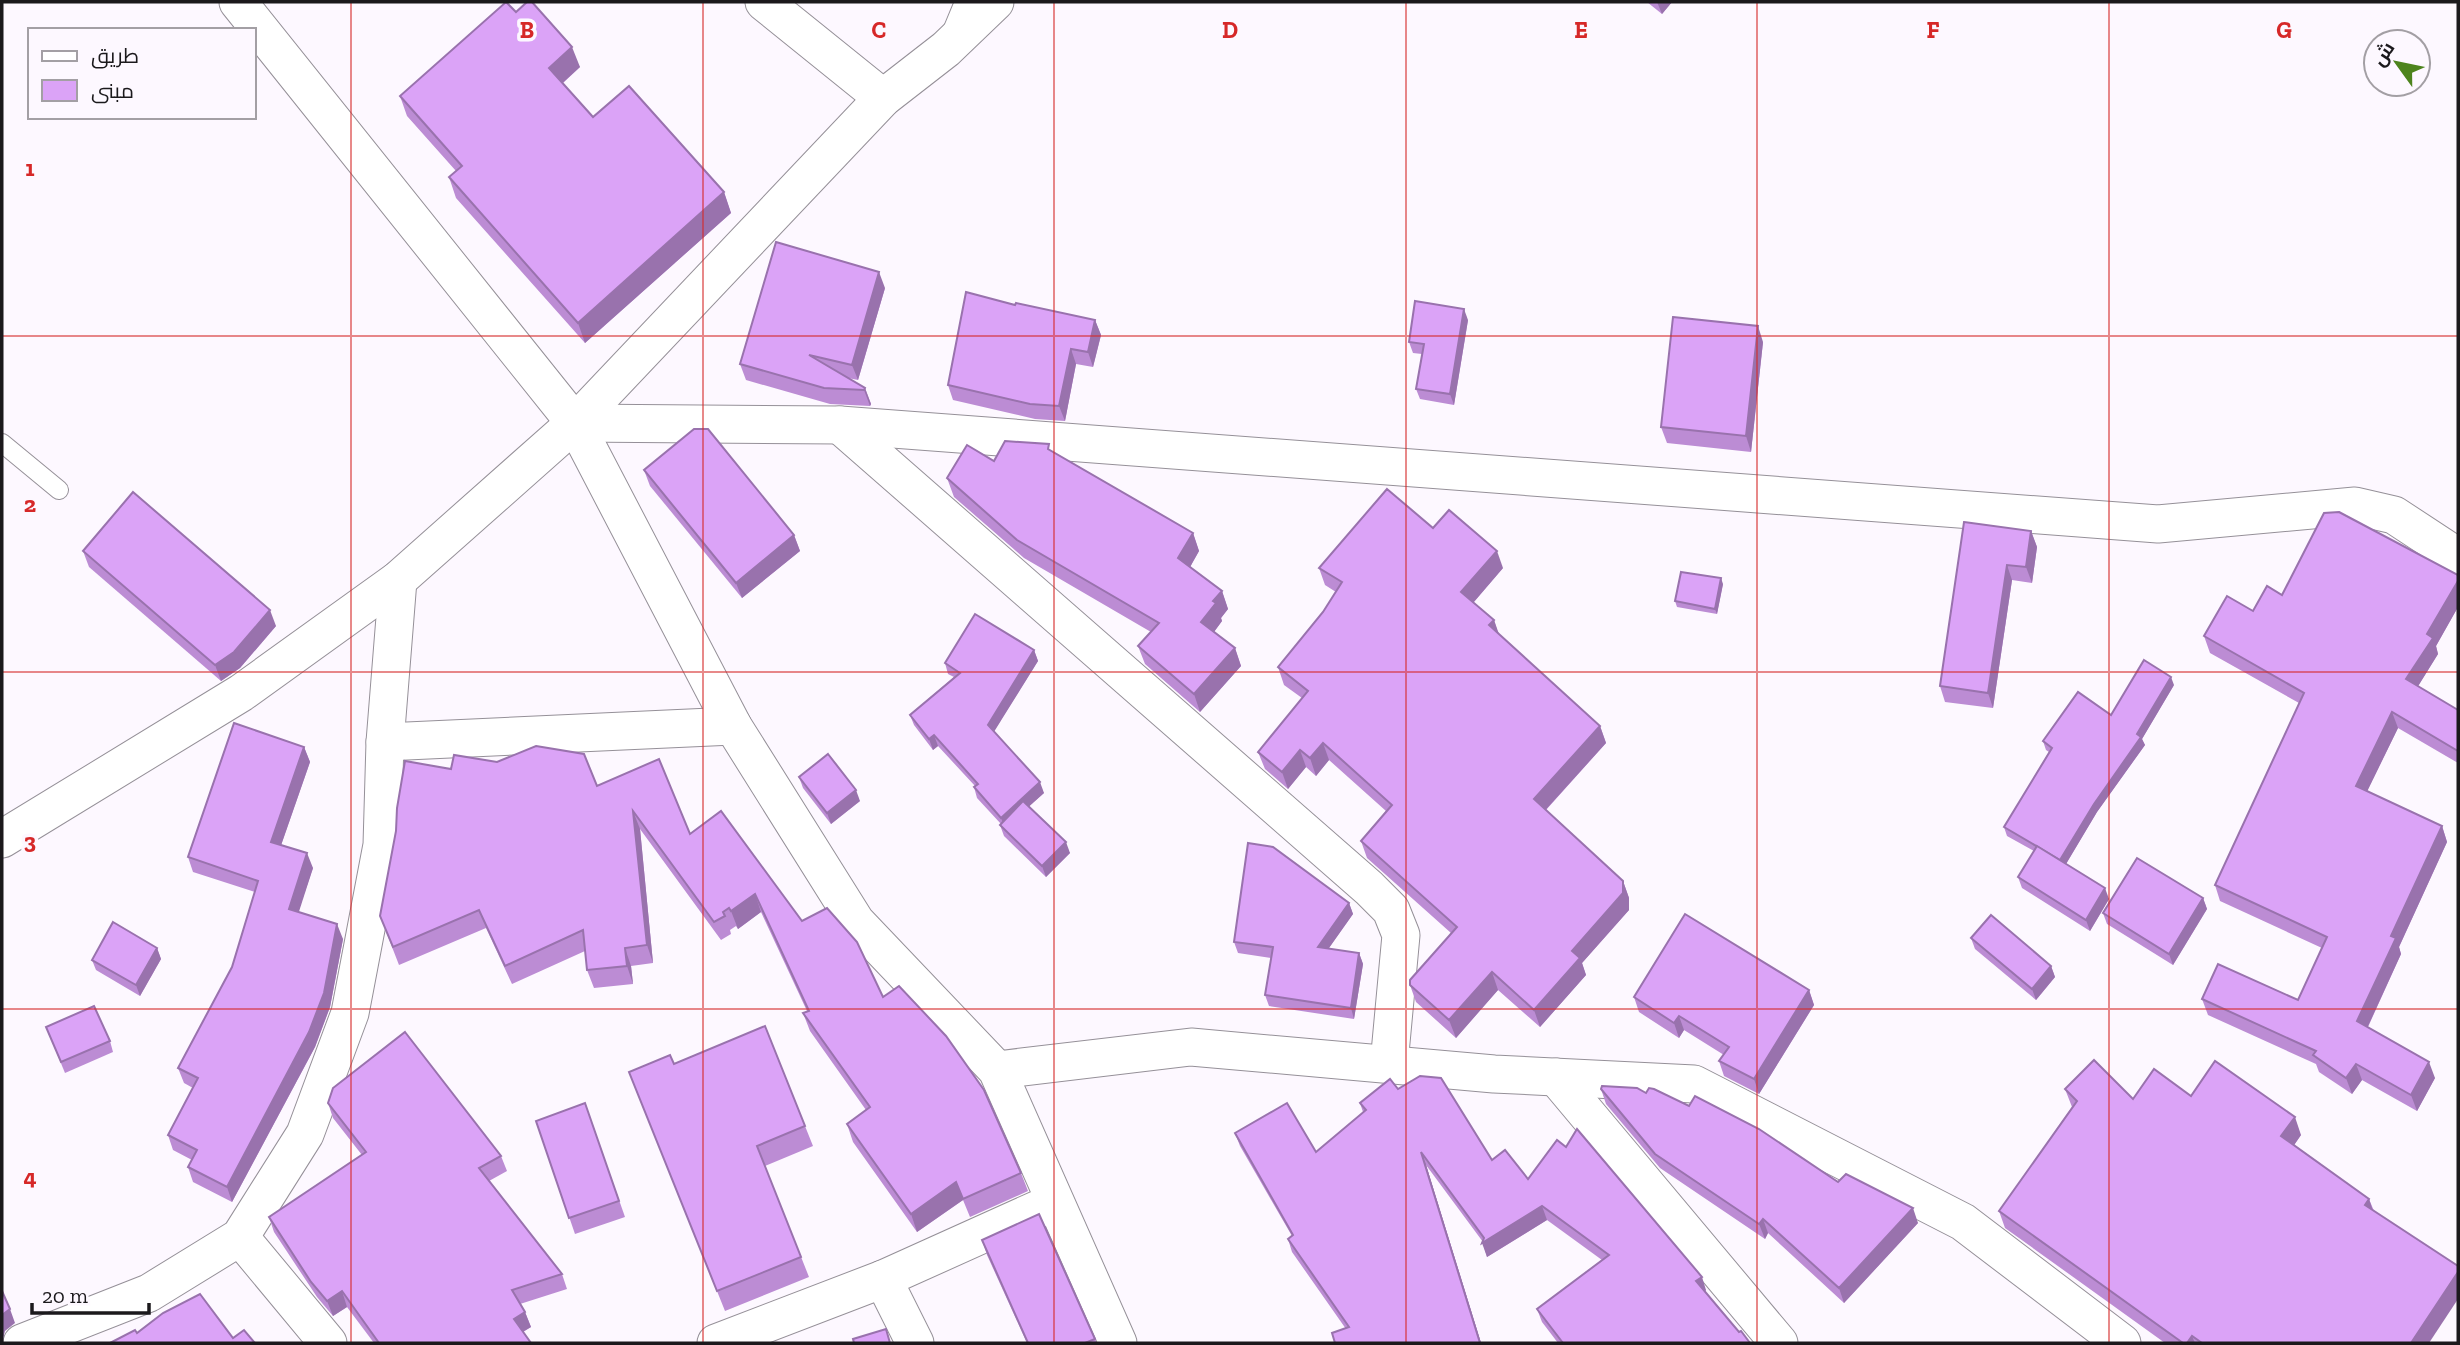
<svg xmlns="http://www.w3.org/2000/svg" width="2460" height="1345" viewBox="0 0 2460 1345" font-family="'Zilla Slab',Cairo,serif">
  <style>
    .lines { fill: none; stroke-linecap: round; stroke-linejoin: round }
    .service-casing { stroke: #959098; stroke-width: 20 }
    .minor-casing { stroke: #959098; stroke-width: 39 }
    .service { stroke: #fff; stroke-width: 18 }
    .minor { stroke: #fff; stroke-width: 37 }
    .wall { fill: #bc8cd4 }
    .shaded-wall { fill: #9972ad }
    .building { fill: #dba3f7; stroke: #9972ad; stroke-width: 2 }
    .grid { fill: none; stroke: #d62828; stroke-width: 2; stroke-opacity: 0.55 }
    .grid-label { font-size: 23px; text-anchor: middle; font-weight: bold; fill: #d62828; stroke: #fdf8ff; stroke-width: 7; stroke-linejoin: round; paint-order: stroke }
  </style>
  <rect width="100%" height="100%" fill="#fdf8ff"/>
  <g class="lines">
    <g class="service-casing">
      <g id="service">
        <path d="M952,31l12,-29"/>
        <path d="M2,443l57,47"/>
      </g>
    </g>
    <g class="minor-casing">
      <g id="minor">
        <path d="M238,2l337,421 158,303 123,196 141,148 121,273"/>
        <path d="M764,2l119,96"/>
        <path d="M575,423l265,2 1318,99 197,-18 39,9 64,42"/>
        <path d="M840,425l529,463 22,22 10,25 -12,129"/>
        <path d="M385,742l348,-16"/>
        <path d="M2,839l239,-146 157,-113 177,-157 308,-325 63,-49 49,-47"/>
        <path d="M997,1070l194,-23 303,27 200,10 269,138 159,121"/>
        <path d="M1556,1077l223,266"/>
        <path d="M240,1237l88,106"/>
        <path d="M883,1279l32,64"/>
        <path d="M22,1343l127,-50 91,-56 65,-103 45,-121 32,-168 3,-103 13,-162"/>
        <path d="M716,1343l167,-64 171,-77"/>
      </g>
    </g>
    <use href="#service" class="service"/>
    <use href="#minor" class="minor"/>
  </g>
  <g class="wall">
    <path d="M1647,2h25l-10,12z"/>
    <path d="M516,12l64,55 -17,16 30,34 131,75 7,21 -146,130 -129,-145 -7,-21 7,-6 -49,-55 -7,-20z"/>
    <path d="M885,288l-27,92 -10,-2 17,10 6,16 -1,2 -40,-2 -84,-24 -6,-16z"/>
    <path d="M1015,305l80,15 6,15 -8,32 -17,-3 -11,57 -30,-2 -82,-19 -5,-15z"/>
    <path d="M1468,320l-14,85 -34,-6 -4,-10 6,-35 -9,-1 -4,-11z"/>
    <path d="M1763,342l-12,110 -84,-9 -6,-16z"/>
    <path d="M1052,451l141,82 6,18 -9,16 32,24 6,18 -7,9 1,3 -8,11 21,16 6,18 -41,46 -55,-48 -7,-18 13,-14 -127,-74 -70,-61 -7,-19 47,-17z"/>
    <path d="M644,470l150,65 6,16 -58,47 -92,-112z"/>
    <path d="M1964,522l67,9 6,16 -5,36 -20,-3 -19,128 -48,-6 -5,-16z"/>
    <path d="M83,551l193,75 -36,42 -19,13 -132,-114z"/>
    <path d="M1319,568h184l-30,35 21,17 4,13 102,93 6,17 -60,67 77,71 6,17v12l-47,53 4,12 -46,52 -42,-37 -42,48 -40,-36 -6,-17 41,-52 -84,-75 -6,-17 25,-30 -57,-51 -13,16 -10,-9 -18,22 -23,-20 -7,-17 44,-54 -18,-13 -6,-18 45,-55 13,-20 -11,-7z"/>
    <path d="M1723,584l-6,30 -40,-7 -2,-6z"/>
    <path d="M2282,595l176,12 -22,39 2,8 -20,32 40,24v53l-60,-35 -31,63 75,35 5,16 -48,105 2,7 -33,73 67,51 -18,33 -55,-31 -10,14 -33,-22 -3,-8 -108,-49 -6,-16 96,1 24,-52 -102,-47 -5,-16 84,-182 -89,-50 -6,-17z"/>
    <path d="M1034,650l4,11 -44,70 50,62 -16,14 42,46 -24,24 -42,-41 -4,-11 1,-1 -24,-26 -3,-11 1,-1 -37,-40 -5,4 -19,-25 -4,-10 44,-38 -6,-3 -3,-11z"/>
    <path d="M2174,685l-32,54 3,6 -48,67 -31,52 43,35 -19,32 -68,-43 -4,-11 16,-26 -27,-15 -3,-9 45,-75 -3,-2 -3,-9 68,-26z"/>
    <path d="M304,747l6,15 -29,83 32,23 -15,44 45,27 -13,68 -15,40 -83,155 -39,-20 -5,-15 4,-7 -19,-10 -5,-15 25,-47 -9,-5 -6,-15 54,-101 23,-75 -62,-20 -5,-15z"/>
    <path d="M451,769l146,17 93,48 112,87 81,76 138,176 7,18 -58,26 -7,-17 -46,32 -64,-90 -6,-18 19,-14 -56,-79 -7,-18 4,-2 -46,-99 -23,17 -2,-3 -6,4 1,4 -10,6 -81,-111 13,134 -22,3 2,18 -39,4 -7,-18 -2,-19 -73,33 -26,-56 -87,37 -19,-49z"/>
    <path d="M799,777l61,24 -29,23 -28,-36z"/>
    <path d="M2203,898l4,11 -34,56 -66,-41 -4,-11z"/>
    <path d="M1349,903l4,11 -25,35 31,4 4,11 -9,55 -85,-13 -4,-11 6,-37 -33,-5 -4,-11z"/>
    <path d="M1971,938l80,28 4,11 -19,23 -61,-51z"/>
    <path d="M157,948l4,11 -21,37 -44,-26 -4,-10z"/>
    <path d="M1809,990l5,15 -55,89 -35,-18 -5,-15 5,-6 -40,-25 -5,8 -40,-26 -5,-15z"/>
    <path d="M46,1027l64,14 3,11 -48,21z"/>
    <path d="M629,1072l176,54 8,20 -48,20 44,111 -84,34z"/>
    <path d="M1398,1089l94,71 36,19 178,111 -1,2 34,40 11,11h-192l-16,-21 -5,-13 65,-49 -55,-40 -60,37 -4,-15 -57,-77 55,178h-146l11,-14 -54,-77 -4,-13 4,-3 -52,-90 -5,-13 81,19 47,-40 -3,-9z"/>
    <path d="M1601,1089l45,4 192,89 80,41 -74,80 -76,-70 -3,6 -105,-71 -54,-64z"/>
    <path d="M2065,1089l68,10 58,-3 110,39 -7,10 75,54 60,144h-264l-160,-115 -6,-17 73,-104z"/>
    <path d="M328,1103l173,53 6,15 -18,10 73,93 5,15 -47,15 5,8 6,15 -8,5 8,11h-157l-27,-36 -14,9 -16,-19 -43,-65 -5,-15 93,-62 -29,-37z"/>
    <path d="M585,1103l40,114 -50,17 -39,-113z"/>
    <path d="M1039,1214l58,129h-70l-40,-88 -5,-15z"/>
  </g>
  <g class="shaded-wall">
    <path d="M1657,2h15l-10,12z"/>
    <path d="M572,47l8,20 -23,21 -8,-20z"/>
    <path d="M724,192l7,21 -146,130 -7,-20z"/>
    <path d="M879,272l6,16 -27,92 -6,-15z"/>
    <path d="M1464,309l4,11 -14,85 -4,-11z"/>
    <path d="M1095,320l6,15 -8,32 -5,-15z"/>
    <path d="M1758,326l5,16 -12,110 -5,-16z"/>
    <path d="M1071,349l5,15 -11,57 -6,-15z"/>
    <path d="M865,388l6,16 -1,2 -6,-16z"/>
    <path d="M2031,531l6,16 -5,36 -6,-16z"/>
    <path d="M1193,533l6,18 -14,25 -7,-18z"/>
    <path d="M794,535l6,16 -58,47 -6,-15z"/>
    <path d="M1497,551l6,17 -36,42 -6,-18z"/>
    <path d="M2007,565l5,15 -19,128 -5,-15z"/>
    <path d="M1721,578l2,6 -6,30 -2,-5z"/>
    <path d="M2458,581v26l-22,39 2,8 -26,42 -6,-17 21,-45z"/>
    <path d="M1222,591l6,18 -7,9 1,3 -14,19 -7,-18 12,-21z"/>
    <path d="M270,610l6,16 -36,42 -19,13 -6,-16z"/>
    <path d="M1494,620l6,17 -11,-12z"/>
    <path d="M1235,648l6,18 -41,46 -6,-18z"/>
    <path d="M1034,650l4,11 -46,74 -4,-10z"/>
    <path d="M2171,677l3,8 -32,54 3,6 -48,67 -34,57 -3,-9z"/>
    <path d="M2392,712l6,16 -36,74 -6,-16z"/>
    <path d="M1600,726l6,17 -66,73 -6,-17z"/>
    <path d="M934,735l4,11 -5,4 -4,-11z"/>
    <path d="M1323,743l6,17 -13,16 -6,-18z"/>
    <path d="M304,747l6,15 -33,95 -6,-15z"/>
    <path d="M1300,750l6,17 -18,22 -6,-17z"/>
    <path d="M1040,782l4,11 -39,35 -4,-10z"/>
    <path d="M856,790l4,11 -29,23 -4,-11z"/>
    <path d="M633,811l7,18 13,134 -6,-18z"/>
    <path d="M2442,826l5,16 -48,105 2,7 -38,83 -6,-16 34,-85z"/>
    <path d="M1066,842l4,11 -24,24 -4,-11z"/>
    <path d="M307,853l6,15 -18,56 -6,-15z"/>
    <path d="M1623,881l6,17v12l-47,53 4,12 -46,52 -6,-17 38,-59z"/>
    <path d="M2105,888l4,11 -19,32 -4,-11z"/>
    <path d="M755,894l6,18 -23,17 -7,-18z"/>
    <path d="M2203,898l4,11 -34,56 -4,-11z"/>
    <path d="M1349,903l4,11 -31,44 -4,-11z"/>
    <path d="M337,924l6,15 -13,68 -15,40 -83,155 -5,-15z"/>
    <path d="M157,948l4,11 -21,37 -4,-11z"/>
    <path d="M625,948l6,18 2,18 -6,-18z"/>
    <path d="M1359,953l4,11 -9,55 -3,-11z"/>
    <path d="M2051,966l4,11 -19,23 -4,-11z"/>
    <path d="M1492,972l6,18 -42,48 -7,-18z"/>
    <path d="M1809,990l5,15 -55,89 -5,-15z"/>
    <path d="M1679,1016l5,14 -5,8 -5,-15z"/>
    <path d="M2429,1062l6,16 -18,33 -6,-16z"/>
    <path d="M2356,1064l6,16 -10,14 -6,-16z"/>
    <path d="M2295,1117l6,18 -13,19 -7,-18z"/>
    <path d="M1421,1152l5,13 55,178h-1z"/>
    <path d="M956,1182l7,18 -46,32 -6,-18z"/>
    <path d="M2369,1199l6,18 -10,-12z"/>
    <path d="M1542,1206l5,14 -60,37 -5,-14z"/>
    <path d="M1913,1208l5,15 -74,80 -5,-15z"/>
    <path d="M1763,1219l5,14 -3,6 -6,-15z"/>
    <path d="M2458,1272v27l-29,44h-18z"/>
    <path d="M1702,1277l4,13 -5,5 -5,-14z"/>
    <path d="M342,1291l5,16 -14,9 -6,-15z"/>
    <path d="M10,1309l5,14 -10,8 -3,12v-28z"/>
    <path d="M525,1312l6,15 -12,7 -5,-15z"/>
    <path d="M2192,1336l3,7h-8z"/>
  </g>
  <g class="building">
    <path d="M506,2l10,10 11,-10h5l40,45 -23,21 44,49 36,-31 95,106 -146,131 -129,-146 13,-11 -62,-70z"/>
    <path d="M776,242l103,30 -27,93 -43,-10 56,33 -1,2 -40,-2 -84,-24z"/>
    <path d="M966,292l49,13 1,-2 79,17 -7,32 -17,-3 -12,57 -29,-2 -82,-19z"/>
    <path d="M1415,301l49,8 -14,85 -34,-5 8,-45 -15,-2z"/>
    <path d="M1673,317l85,9 -12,110 -85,-9z"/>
    <path d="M694,429h14l86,106 -58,48 -92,-113z"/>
    <path d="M1005,441l44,3 -1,5 145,84 -15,25 44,33 -9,10 3,2 -15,19 34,26 -41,46 -56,-48 21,-23 -142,-83 -70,-62 20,-33 27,16z"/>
    <path d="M1387,489l46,39 16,-18 48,41 -36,41 33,28 -5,5 111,101 -66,73 89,82v12l-51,58 8,7 -46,52 -42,-38 -43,48 -39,-35v-5l47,-53 -96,-86 31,-36 -69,-62 -13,15 -10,-8 -18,22 -24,-20 50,-61 -30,-24 45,-55 19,-30 -23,-14z"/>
    <path d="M133,492l137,118 -36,42 -19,13 -132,-114z"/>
    <path d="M2339,512l119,63v6l-31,53 6,4 -27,41 52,31v41l-66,-39 -36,74 86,40 -51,110 5,2 -39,83 72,41 -18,33 -55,-31 -10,14 -33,-23 3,-4 -114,-52 16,-35 80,36 29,-63 -112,-52 89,-192 -100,-57 23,-40 26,15 14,-25 15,9 42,-82z"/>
    <path d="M1964,522l67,9 -5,36 -19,-2 -19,128 -48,-7z"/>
    <path d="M1681,572l40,6 -6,31 -40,-8z"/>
    <path d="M975,614l59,36 -46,75 52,57 -39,36 -27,-31 4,-3 -44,-49 -5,4 -19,-24 50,-42 -15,-10z"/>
    <path d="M2144,660l27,17 -34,57 4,3 -47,67 -34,56 -56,-33 48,-79 -9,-7 35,-49 33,23z"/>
    <path d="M234,723l70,24 -33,95 36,11 -18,56 48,15 -13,69 -15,39 -82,155 -39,-20 9,-17 -29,-15 30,-57 -20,-10 54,-101 26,-86 -70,-24z"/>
    <path d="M536,746l48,8 13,32 62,-27 31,75 31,-23 81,110 25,-13 30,34 26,55 16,-11 47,50 38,54 37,83 -58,26 -7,-17 -45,32 -64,-90 23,-17 -67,-94 6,-2 -54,-117 -24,17 -2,-3 -6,4 2,4 -11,6 -81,-111 14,134 -22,3 2,18 -40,4 -4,-40 -78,36 -26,-56 -86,37 -13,-31 16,-85 1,-23 8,-47 46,8 3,-14 43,7z"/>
    <path d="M828,754l28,36 -29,23 -28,-36z"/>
    <path d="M1023,801l43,41 -24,24 -42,-41z"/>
    <path d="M1248,843l25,4 76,56 -31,44 41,6 -8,55 -86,-13 8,-48 -39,-5z"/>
    <path d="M2037,846l68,42 -19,32 -68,-43z"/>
    <path d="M2137,858l66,40 -34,56 -66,-41z"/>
    <path d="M1685,914l124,76 -55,89 -35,-18 10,-14 -50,-31 -5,7 -40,-26z"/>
    <path d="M1991,915l60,51 -19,23 -61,-51z"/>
    <path d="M113,922l44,26 -21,37 -44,-25z"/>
    <path d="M94,1006l16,35 -49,21 -15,-35z"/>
    <path d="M765,1026l40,100 -48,20 44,111 -84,34 -88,-219 41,-17 4,9z"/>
    <path d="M405,1032l96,124 -22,12 83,106 -50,16 13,22 -11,7 17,24h-152l-37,-52 -15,10 -16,-19 -42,-65 97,-65 -38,-49 5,-15z"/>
    <path d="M2094,1060l39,39 21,-30 37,27 24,-35 80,56 -14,19 88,63 -4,6 93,61v6l-47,71h-209l-10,-7 -5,7h-4l-184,-132 78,-110 -12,-12z"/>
    <path d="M1420,1076l21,2 51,82 13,-10 23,29 29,-39 9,7 11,-18 125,148 -6,4 43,51 2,-1 9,12h-187l-26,-34 72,-54 -67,-49 -60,37 2,-5 -63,-86 59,191h-145l-3,-10 17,-6 -61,-88 5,-4 -58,-102 52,-30 29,49 50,-42 -6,-7 30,-24 8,10z"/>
    <path d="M1602,1086l35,2 9,5 3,-5 5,1 35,17 6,-10 64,33 79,53 8,-8 67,34 -74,80 -76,-69 -4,5 -104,-70 -54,-65z"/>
    <path d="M585,1103l34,98 -50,17 -33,-97z"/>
    <path d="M1039,1214l56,125 -10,4h-57l-46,-103z"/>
    <path d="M2,1291l8,18 -8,6z"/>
    <path d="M200,1294l33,44 11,-8 11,13h-145l25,-13 2,3 26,-20z"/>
    <path d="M886,1329l4,14h-36l-1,-4z"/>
  </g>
  <path class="grid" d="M351,2v1341M703,2v1341M1054,2v1341M1406,2v1341M1757,2v1341M2109,2v1341M2,336h2456M2,672h2456M2,1009h2456"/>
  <g class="grid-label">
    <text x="527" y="38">B</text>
    <text x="879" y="38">C</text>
    <text x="1230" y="38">D</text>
    <text x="1581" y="38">E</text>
    <text x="1933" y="38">F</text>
    <text x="2284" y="38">G</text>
    <text x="30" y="176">1</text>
    <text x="30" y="512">2</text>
    <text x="30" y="849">3</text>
    <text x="30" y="1185">4</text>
  </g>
  <rect width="2460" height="1345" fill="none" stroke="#1b191c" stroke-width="7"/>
  <rect x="28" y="28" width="228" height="91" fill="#fdf8ff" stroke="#a39fa4" stroke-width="2"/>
  <rect x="42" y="51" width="35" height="10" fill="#ffffff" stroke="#a39fa4" stroke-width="2"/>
  <text x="91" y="63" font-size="21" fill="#1b191c">طريق</text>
  <rect x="42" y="80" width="35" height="21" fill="#dba3f7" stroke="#a39fa4" stroke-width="2"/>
  <text x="91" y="98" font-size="21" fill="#1b191c">مبنى</text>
  <g transform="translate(2397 63) rotate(303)"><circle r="33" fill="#fdf8ff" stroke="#a39fa4" stroke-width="2"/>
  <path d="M0-5L12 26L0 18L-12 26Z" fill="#4d841d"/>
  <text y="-10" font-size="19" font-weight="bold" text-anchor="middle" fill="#1b191c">ش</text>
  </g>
  <path d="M32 1303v10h117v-10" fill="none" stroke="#1b191c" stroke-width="3.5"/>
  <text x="42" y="1303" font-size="21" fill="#1b191c" stroke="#fdf8ff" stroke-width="5" paint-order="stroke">20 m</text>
</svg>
